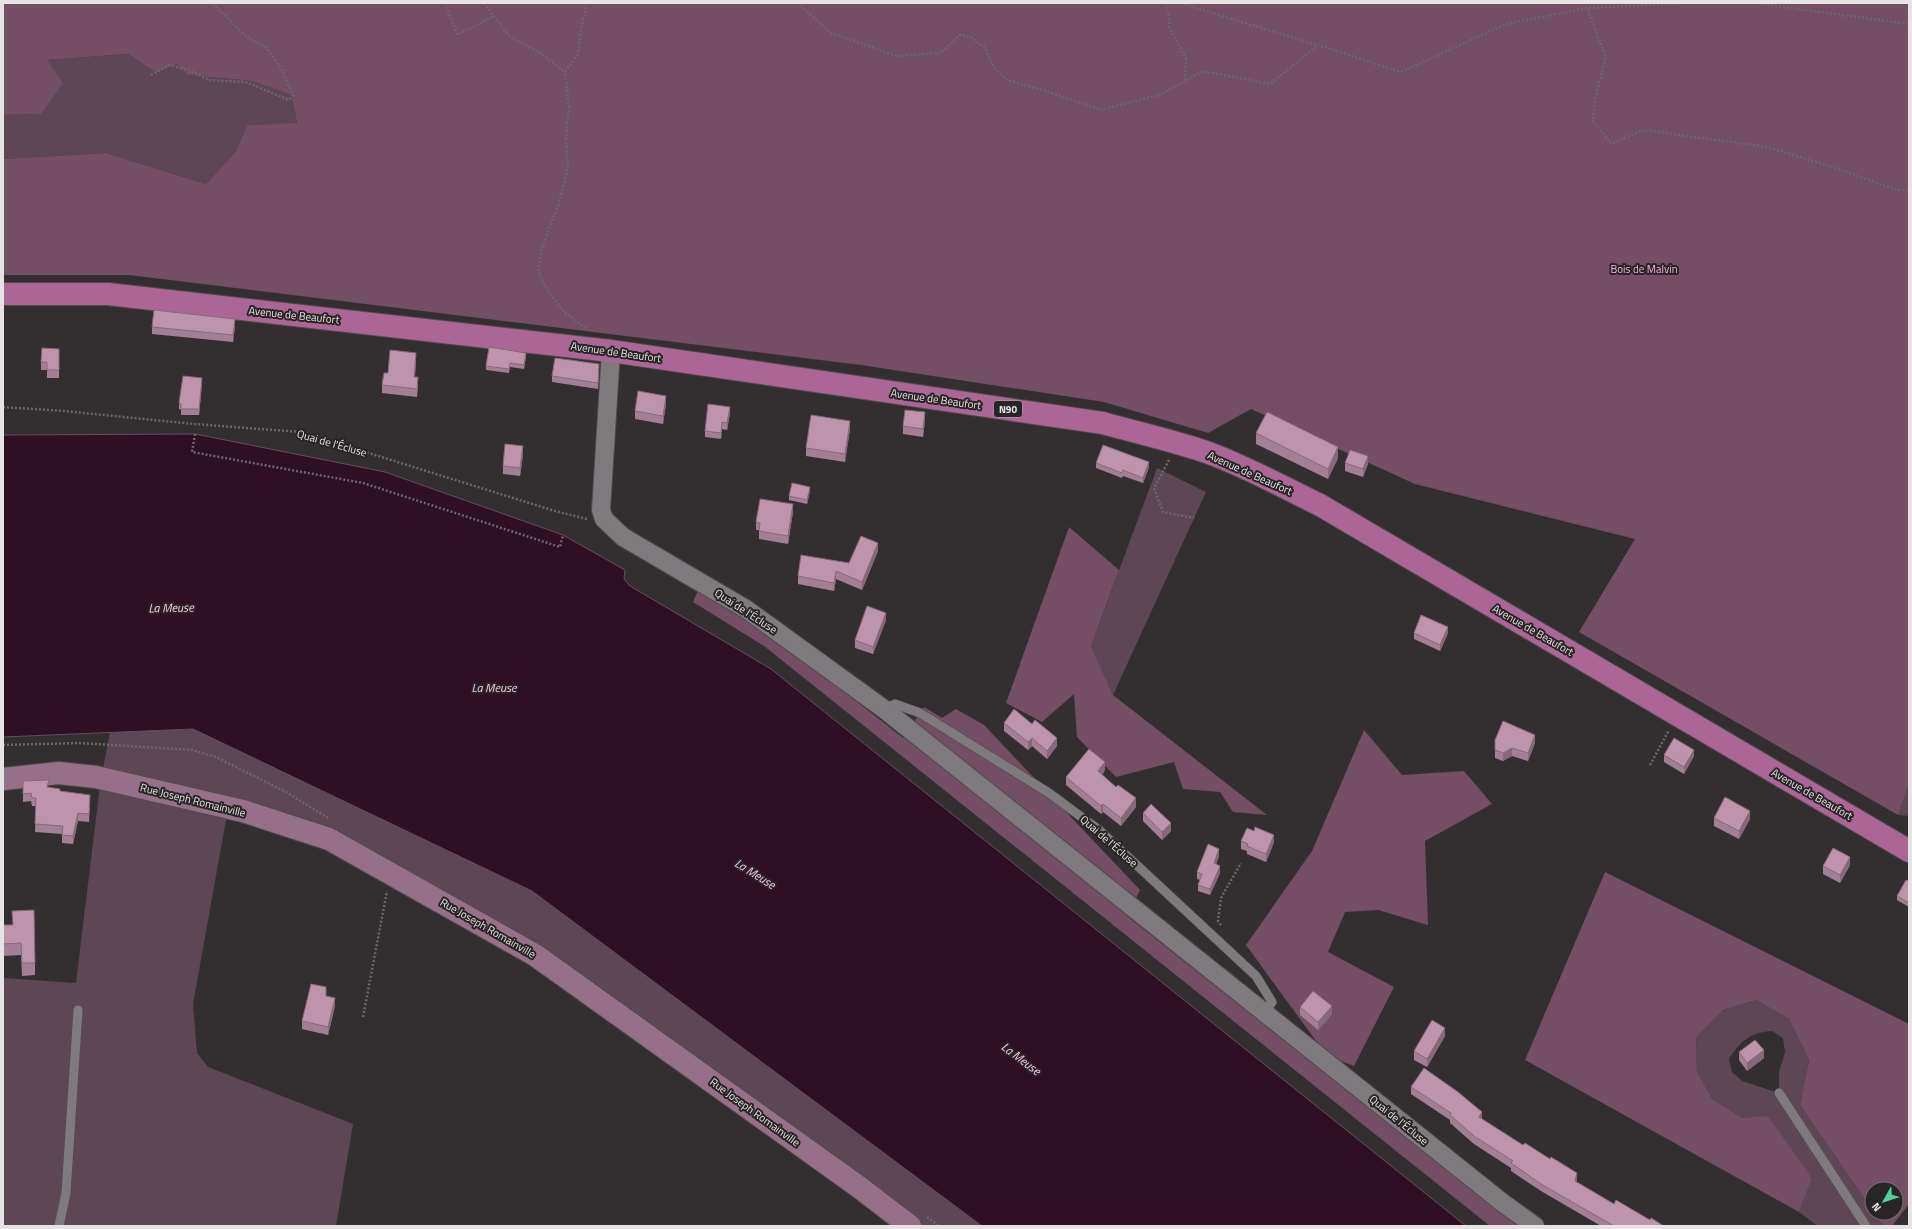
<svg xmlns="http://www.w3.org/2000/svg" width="1912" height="1229" viewBox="0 0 1912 1229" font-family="'Titillium Web',sans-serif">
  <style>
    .green { fill: #5e4755; fill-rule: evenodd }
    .forest { fill: #734e65 }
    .water { fill: #2e0f24; stroke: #654f5e }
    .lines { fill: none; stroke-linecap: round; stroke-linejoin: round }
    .lane-casing { stroke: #504c4e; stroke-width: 10 }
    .street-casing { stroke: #504c4e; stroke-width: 20 }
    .secondary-casing { stroke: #504c4e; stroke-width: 24 }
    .primary-casing { stroke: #504c4e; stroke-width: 24 }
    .path { stroke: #6c686a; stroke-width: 2.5; stroke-dasharray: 2 2; stroke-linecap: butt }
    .lane { stroke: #7f7a7d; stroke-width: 9 }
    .street { stroke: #7f7a7d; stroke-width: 18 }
    .secondary { stroke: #967089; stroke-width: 22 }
    .primary { stroke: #ac6696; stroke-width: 22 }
    .wall { fill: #a37f95 }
    .shaded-wall { fill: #856879 }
    .building { fill: #be94ad; stroke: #856879 }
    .labels { text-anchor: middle; stroke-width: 4; stroke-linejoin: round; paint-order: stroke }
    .shield { fill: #292527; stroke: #adaaab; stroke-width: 1 }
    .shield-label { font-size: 10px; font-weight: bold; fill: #e6e3e4 }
    .park-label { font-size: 11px; fill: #f2b2da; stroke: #292527 }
    .street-label { font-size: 11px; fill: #e6e3e4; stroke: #292527 }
    .water-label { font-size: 12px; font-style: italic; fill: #fbc7e7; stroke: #292527 }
  </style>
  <rect width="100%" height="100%" fill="#332f31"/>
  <g class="green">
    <path d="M128,54l28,19 21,-9 10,11 65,6 41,14 4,29 -50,1 -11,26 -30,33 -100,-31 -103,6v-44l38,-1 6,-54z"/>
    <path d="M1157,468l49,24 -93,203 -22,-49z"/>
    <path d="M193,729l339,162 450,335h-72l-308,-225 -212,-129 -147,-61 -17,9 -33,184 4,49 11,14 145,57 -17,102h-333v-248l73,5 24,-198 10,-53z"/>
    <path d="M1909,784v32l-11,-1z"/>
    <path d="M1756,1000l33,19 20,41 -9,45 72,105v3h2l9,13h-65l-19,-14 13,-35 -69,-59 -31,-19 -15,-28 -1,-33 27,-28zM1772,1031l11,7 2,14 -6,20v21l-37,-12 -10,-9 -3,-13c11,-18 22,-27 43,-28z"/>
  </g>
  <g class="forest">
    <path d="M3,3h1906v781l-11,31 -319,-183 56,-93 -220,-55 -164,-75 -43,24 -104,-31 -243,-37 -732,-90h-126v-116l103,-6 100,31 30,-33 11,-26 50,-2 -5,-28 -40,-14 -65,-6 -10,-11 -21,9 -28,-19 -81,6 16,23 -22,31 -38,1z"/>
    <path d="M1069,527l50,43 -28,76 22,49 154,120 -34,-3 -13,-20 -37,-3 -9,-27 -58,15 -39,-40 -3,-43 -32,28 -36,-19z"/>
    <path d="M700,586l74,50 129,102 21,-31 18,11 14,-9 28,16 156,165 -13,26 391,310h-28l-726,-580 -71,-44z"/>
    <path d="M1364,730l38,45 62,-4 28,33 -67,37 3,84 -50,-15 -33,2 -17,40 66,35 -40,79 -27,-10 -81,-111 66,-94z"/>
    <path d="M1605,872l304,152v180l-17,22h-9l-9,-13h22v-24h-24v21l-72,-105 9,-45 -20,-41 -33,-19 -33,10 -27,28 1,33 15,28 31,19 25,-2 44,62 -13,34 -274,-152z"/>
  </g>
  <path class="water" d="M195,434l190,38 178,63 62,35 -1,9 6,7 141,83 695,557h-484l-450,-335 -339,-162 -190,8v-302z"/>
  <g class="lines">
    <g class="lane-casing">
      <g id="lane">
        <path d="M884,709l11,-5 25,9 129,80 50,37 157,146 16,26 -8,11"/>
        <path d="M1779,1093l87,133"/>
        <path d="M59,1226l7,-33 12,-183"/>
      </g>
    </g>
    <g class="street-casing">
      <path id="street" d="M611,351l-10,159 3,9 19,18 123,72 138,100 619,494 32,23"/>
    </g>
    <g class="secondary-casing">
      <path id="secondary" d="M3,779l56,-6 37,4 147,34 86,28 206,116 324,232 51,39"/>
    </g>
    <g class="primary-casing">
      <path id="primary" d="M3,294h105l503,57 492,72c35,10 72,18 106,30 38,14 74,34 111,52l589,346"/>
    </g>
    <g class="path">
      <path d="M445,3l12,32 37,-19"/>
      <path d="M484,3l26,34 29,15 26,20"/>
      <path d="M587,3l-5,21 -4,30 -13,18 4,36 -3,29 2,31 -10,38 -16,42 -4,22 9,20 18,23 16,11 6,6"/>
      <path d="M798,3l33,30 66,23 44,-3 20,-19 11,4 13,10 10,21 12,11 42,12 52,18 61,-16 41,-23 67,13 48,-39 83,27 105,-48 81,-16 103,-5"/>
      <path d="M1164,3l5,12v12l17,32 -1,21"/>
      <path d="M1180,3l137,42"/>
      <path d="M1583,3l4,5 19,49 -11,41 -2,23 18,23 33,-14 123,17 65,20 65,23h12"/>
      <path d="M1755,3l154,21"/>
      <path d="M151,75l18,-10 20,5 20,10 37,2 43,18 4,-5 -11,-25 -15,-22 -19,-10 -36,-35"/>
      <path d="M3,407l61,4 130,13 107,8 254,79 32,8"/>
      <path d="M195,434l-3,18 171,31 197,64 3,-12"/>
      <path d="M1169,460l-15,28 9,24 31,6"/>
      <path d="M3,745l76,-2 113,7 24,7 70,35 42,26"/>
      <path d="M1650,765l19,-35"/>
      <path d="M1221,925l-3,-4 3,-23 20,-35"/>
      <path d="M363,1017l24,-126"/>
      <path d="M927,1217l12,9"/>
    </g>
    <use href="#lane" class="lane"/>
    <use href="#street" class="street"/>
    <use href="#secondary" class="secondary"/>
    <use href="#primary" class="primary"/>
  </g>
  <g class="wall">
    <path d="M235,326l-2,16 -81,-8v-7z"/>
    <path d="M59,349v29h-12v-8h-6v-8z"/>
    <path d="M526,357l-2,12 -14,-2 -1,6 -23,-3v-4z"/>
    <path d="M416,361l-1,16 3,8 -1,12 -35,-4v-8l6,-12z"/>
    <path d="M599,371l-1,18 -46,-7v-6z"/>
    <path d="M202,384l-3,31h-18v-5l-2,-1v-6z"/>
    <path d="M666,404l-3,20 -28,-5v-8z"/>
    <path d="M730,413l-3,17 -5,-1 -1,10 -16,-2v-6z"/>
    <path d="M925,420l-2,17 -20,-3v-8z"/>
    <path d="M850,429l-5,33 -39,-6v-8z"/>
    <path d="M1256,433l82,25 -10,21 -72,-35z"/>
    <path d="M523,455l-3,21 -17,-2v-8z"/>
    <path d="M1096,463l53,4 -6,16 -20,-7 -1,2 -26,-10z"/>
    <path d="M1345,463l23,1 -5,13 -18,-6z"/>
    <path d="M810,491l-3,13 -18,-4v-4z"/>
    <path d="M793,512l-5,32 -29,-5v-9h-3v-8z"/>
    <path d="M878,551l-16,39 -26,-11 -2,12 -36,-7v-8l51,-13z"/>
    <path d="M886,620l-13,34 -18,-6v-8z"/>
    <path d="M1414,633h34l-8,18 -26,-12z"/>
    <path d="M1004,723l53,23 -10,13 -15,-13 -4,4 -24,-19z"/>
    <path d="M1495,740l40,3 -7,18 -16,-5 -9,5 -8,-3z"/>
    <path d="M1664,755l30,1 -10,18 -20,-12z"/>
    <path d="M1105,770l-3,5 34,32 -15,19 -18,-14 -2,2 -35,-29v-8z"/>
    <path d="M23,781l26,6 41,16 -1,19 -11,-1 -5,23 -11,-1v-9l-27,-2 1,-26h-4l-1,-5 -8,1z"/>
    <path d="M1143,813l28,18 -9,9 -19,-19z"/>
    <path d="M1714,818l36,1 -11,20 -25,-13z"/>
    <path d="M1241,841l33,1 -8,20 -19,-8v-3l-6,-2z"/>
    <path d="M1219,856l-3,8 4,9 -10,22 -12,-4v-6l2,-5 -3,-1v-7z"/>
    <path d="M1850,865l-10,18 -17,-9v-8z"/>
    <path d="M1909,881v26l-12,-7v-4z"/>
    <path d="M3,925h9l23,38v12l-13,1 -1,-21 -18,1z"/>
    <path d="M326,996l9,10 -7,29 -26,-6v-8z"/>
    <path d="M1300,1007l32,7 -14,16 -18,-15z"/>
    <path d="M1445,1036l-18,31 -13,-7v-9z"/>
    <path d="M1739,1052l25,6 -17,13 -8,-11z"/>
    <path d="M1411,1087l71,32 95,62v1l37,22 36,16 14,6h-63l-60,-35 -30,-20v-3l-37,-24 -24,-21v-3l-39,-26z"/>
  </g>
  <g class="shaded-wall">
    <path d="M235,319v7l-2,16v-7z"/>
    <path d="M416,353v8l-2,24v-8z"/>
    <path d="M418,377v8l-1,12v-8z"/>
    <path d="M202,378v6l-3,31v-6z"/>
    <path d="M666,396v8l-3,20v-8z"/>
    <path d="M730,407v6l-3,17v-7z"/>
    <path d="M925,412v8l-2,17v-8z"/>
    <path d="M850,421v8l-5,33v-8z"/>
    <path d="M722,422v7l-1,10v-6z"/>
    <path d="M523,446v9l-3,21v-8z"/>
    <path d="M1338,447v11l-10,21v-10z"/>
    <path d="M1368,456v8l-5,13v-8z"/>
    <path d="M1149,462v5l-6,16v-5z"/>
    <path d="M810,487v4l-3,13v-4z"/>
    <path d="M793,504v8l-5,32v-8z"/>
    <path d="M878,543v8l-16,39v-8z"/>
    <path d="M836,571v8l-2,12v-8z"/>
    <path d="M886,613v7l-13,34v-7z"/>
    <path d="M1448,627v6l-8,18v-6z"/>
    <path d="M1535,735v8l-7,18v-8z"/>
    <path d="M1032,738v8l-4,4v-8z"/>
    <path d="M1057,738v8l-10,13v-8z"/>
    <path d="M1512,748v8l-9,5v-8z"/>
    <path d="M1694,750v6l-10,18v-7z"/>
    <path d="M1105,762v8l-7,10v-9z"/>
    <path d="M1136,798v9l-15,19v-8z"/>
    <path d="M1103,804v8l-2,2v-8z"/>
    <path d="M1750,811v8l-11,20v-8z"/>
    <path d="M78,813v8l-5,23v-8z"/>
    <path d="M1171,823v8l-9,9v-8z"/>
    <path d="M1274,835v7l-8,20v-8z"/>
    <path d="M1219,849v7l-5,14v-7z"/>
    <path d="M1850,857v8l-10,18v-8z"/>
    <path d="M1220,866v7l-10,22v-6z"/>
    <path d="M335,998v8l-7,29v-8z"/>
    <path d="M1332,1006v8l-14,16v-8z"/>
    <path d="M1445,1028v8l-18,31v-8z"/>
    <path d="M1764,1050v8l-17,13v-8z"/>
    <path d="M1482,1112v8l-3,-3z"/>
    <path d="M1577,1173v8l-2,8v-8z"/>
  </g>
  <g class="building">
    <path d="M154,310l81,9 -2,16 -81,-8z"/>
    <path d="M489,347l37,6 -2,12 -14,-2 -1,6 -23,-3z"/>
    <path d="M42,348l17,1v21h-12v-8h-6z"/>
    <path d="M390,350l26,3 -2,24h4l-1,12 -35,-4 2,-12h4z"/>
    <path d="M555,358l44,6 -1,19 -46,-7z"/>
    <path d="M183,376l19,2 -3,31h-18v-5l-2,-1z"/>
    <path d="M638,391l28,5 -3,20 -28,-5z"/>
    <path d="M708,404l22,3 -3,16 -5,-1 -1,11 -16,-2z"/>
    <path d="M905,410l20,2 -2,17 -20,-3z"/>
    <path d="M1267,412l71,35 -10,22 -72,-36z"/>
    <path d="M811,415l39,6 -5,33 -39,-6z"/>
    <path d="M505,444l18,2 -3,22 -17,-2z"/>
    <path d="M1103,445l46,17 -6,16 -20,-8 -1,3 -26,-10z"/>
    <path d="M1350,450l18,6 -5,13 -18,-6z"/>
    <path d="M792,483l18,4 -3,13 -18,-4z"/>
    <path d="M760,499l33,5 -5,32 -29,-5 1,-8 -4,-1z"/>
    <path d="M861,536l17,7 -16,39 -26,-11 -2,12 -36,-7 3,-21 48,8z"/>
    <path d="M867,606l19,7 -13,34 -18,-7z"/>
    <path d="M1421,615l27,12 -8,18 -26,-12z"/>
    <path d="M1014,709l18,15 3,-4 22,18 -10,13 -15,-13 -4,4 -24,-19z"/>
    <path d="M1503,721l32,14 -7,18 -16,-5 -9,5 -8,-3v-10z"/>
    <path d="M1674,738l20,12 -10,17 -20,-12z"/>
    <path d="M1089,749l16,13 -7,9 18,16 2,-2 18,13 -15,20 -18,-14 -2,2 -35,-29z"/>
    <path d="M49,780l-2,7 13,2v2l30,4 -1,19 -11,-1 -5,23 -11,-1 1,-9 -28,-2 1,-26h-4l-1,-5 -8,1v-13z"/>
    <path d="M1725,797l25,14 -11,20 -25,-13z"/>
    <path d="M1151,804l20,19 -9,9 -19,-19z"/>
    <path d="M1255,827l19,8 -8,19 -19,-8 1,-2 -7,-3 6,-13 7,3z"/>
    <path d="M1208,844l11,5 -5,14 6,3 -10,23 -12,-4 4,-11 -5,-2z"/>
    <path d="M1833,848l17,9 -10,18 -17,-9z"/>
    <path d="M1906,880l3,1v22l-12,-7z"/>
    <path d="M34,910l1,53h-13l-1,-20 -18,1v-19h10l-1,-14z"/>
    <path d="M311,984l15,3v9l9,2 -7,29 -26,-6z"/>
    <path d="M1313,991l19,15 -14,16 -18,-15z"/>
    <path d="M1432,1020l13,8 -18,31 -13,-8z"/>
    <path d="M1755,1040l9,10 -17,13 -8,-11z"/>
    <path d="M1424,1068l34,24 24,20 -3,5 44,28 2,-2 25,16 1,-2 26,16 -2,8 39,23 2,-4 34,20 1,-2 13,8h-50l-73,-42 -30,-21 2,-2 -39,-25 -24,-21 1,-2 -40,-26z"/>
  </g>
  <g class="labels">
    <rect class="shield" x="994" y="401" width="28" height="16" rx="3"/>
    <g class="shield-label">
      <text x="1008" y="413">N90</text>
    </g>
    <g class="park-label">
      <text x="1644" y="273">Bois de Malvin</text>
    </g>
    <g class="street-label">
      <text transform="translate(294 315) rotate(6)" y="4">Avenue de Beaufort</text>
      <text transform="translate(616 352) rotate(8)" y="4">Avenue de Beaufort</text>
      <text transform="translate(936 399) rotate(8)" y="4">Avenue de Beaufort</text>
      <text transform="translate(332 443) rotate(16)" y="4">Quai de l'Écluse</text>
      <text transform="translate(1250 473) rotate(24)" y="4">Avenue de Beaufort</text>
      <text transform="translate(746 611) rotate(33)" y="4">Quai de l'Écluse</text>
      <text transform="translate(1533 630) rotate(30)" y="4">Avenue de Beaufort</text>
      <text transform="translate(1812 794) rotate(30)" y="4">Avenue de Beaufort</text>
      <text transform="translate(193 800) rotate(14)" y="4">Rue Joseph Romainville</text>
      <text transform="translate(1109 841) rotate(41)" y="4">Quai de l'Écluse</text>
      <text transform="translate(488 928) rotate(30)" y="4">Rue Joseph Romainville</text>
      <text transform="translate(755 1112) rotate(36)" y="4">Rue Joseph Romainville</text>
      <text transform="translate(1399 1120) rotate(39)" y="4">Quai de l'Écluse</text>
    </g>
    <g class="water-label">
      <text transform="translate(171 608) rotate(-1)" y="4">La Meuse</text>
      <text x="494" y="692">La Meuse</text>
      <text transform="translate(755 874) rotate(32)" y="4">La Meuse</text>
      <text transform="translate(1021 1059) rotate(37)" y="4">La Meuse</text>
    </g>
  </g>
  <rect width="1912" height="1229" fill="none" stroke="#e6e3e4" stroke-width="8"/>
  <g transform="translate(1884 1201) rotate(231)"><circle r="19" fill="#292527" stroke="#757173"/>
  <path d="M0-3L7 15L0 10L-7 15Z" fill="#4dd39a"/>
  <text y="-6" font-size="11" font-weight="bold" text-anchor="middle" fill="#e6e3e4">N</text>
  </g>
</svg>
